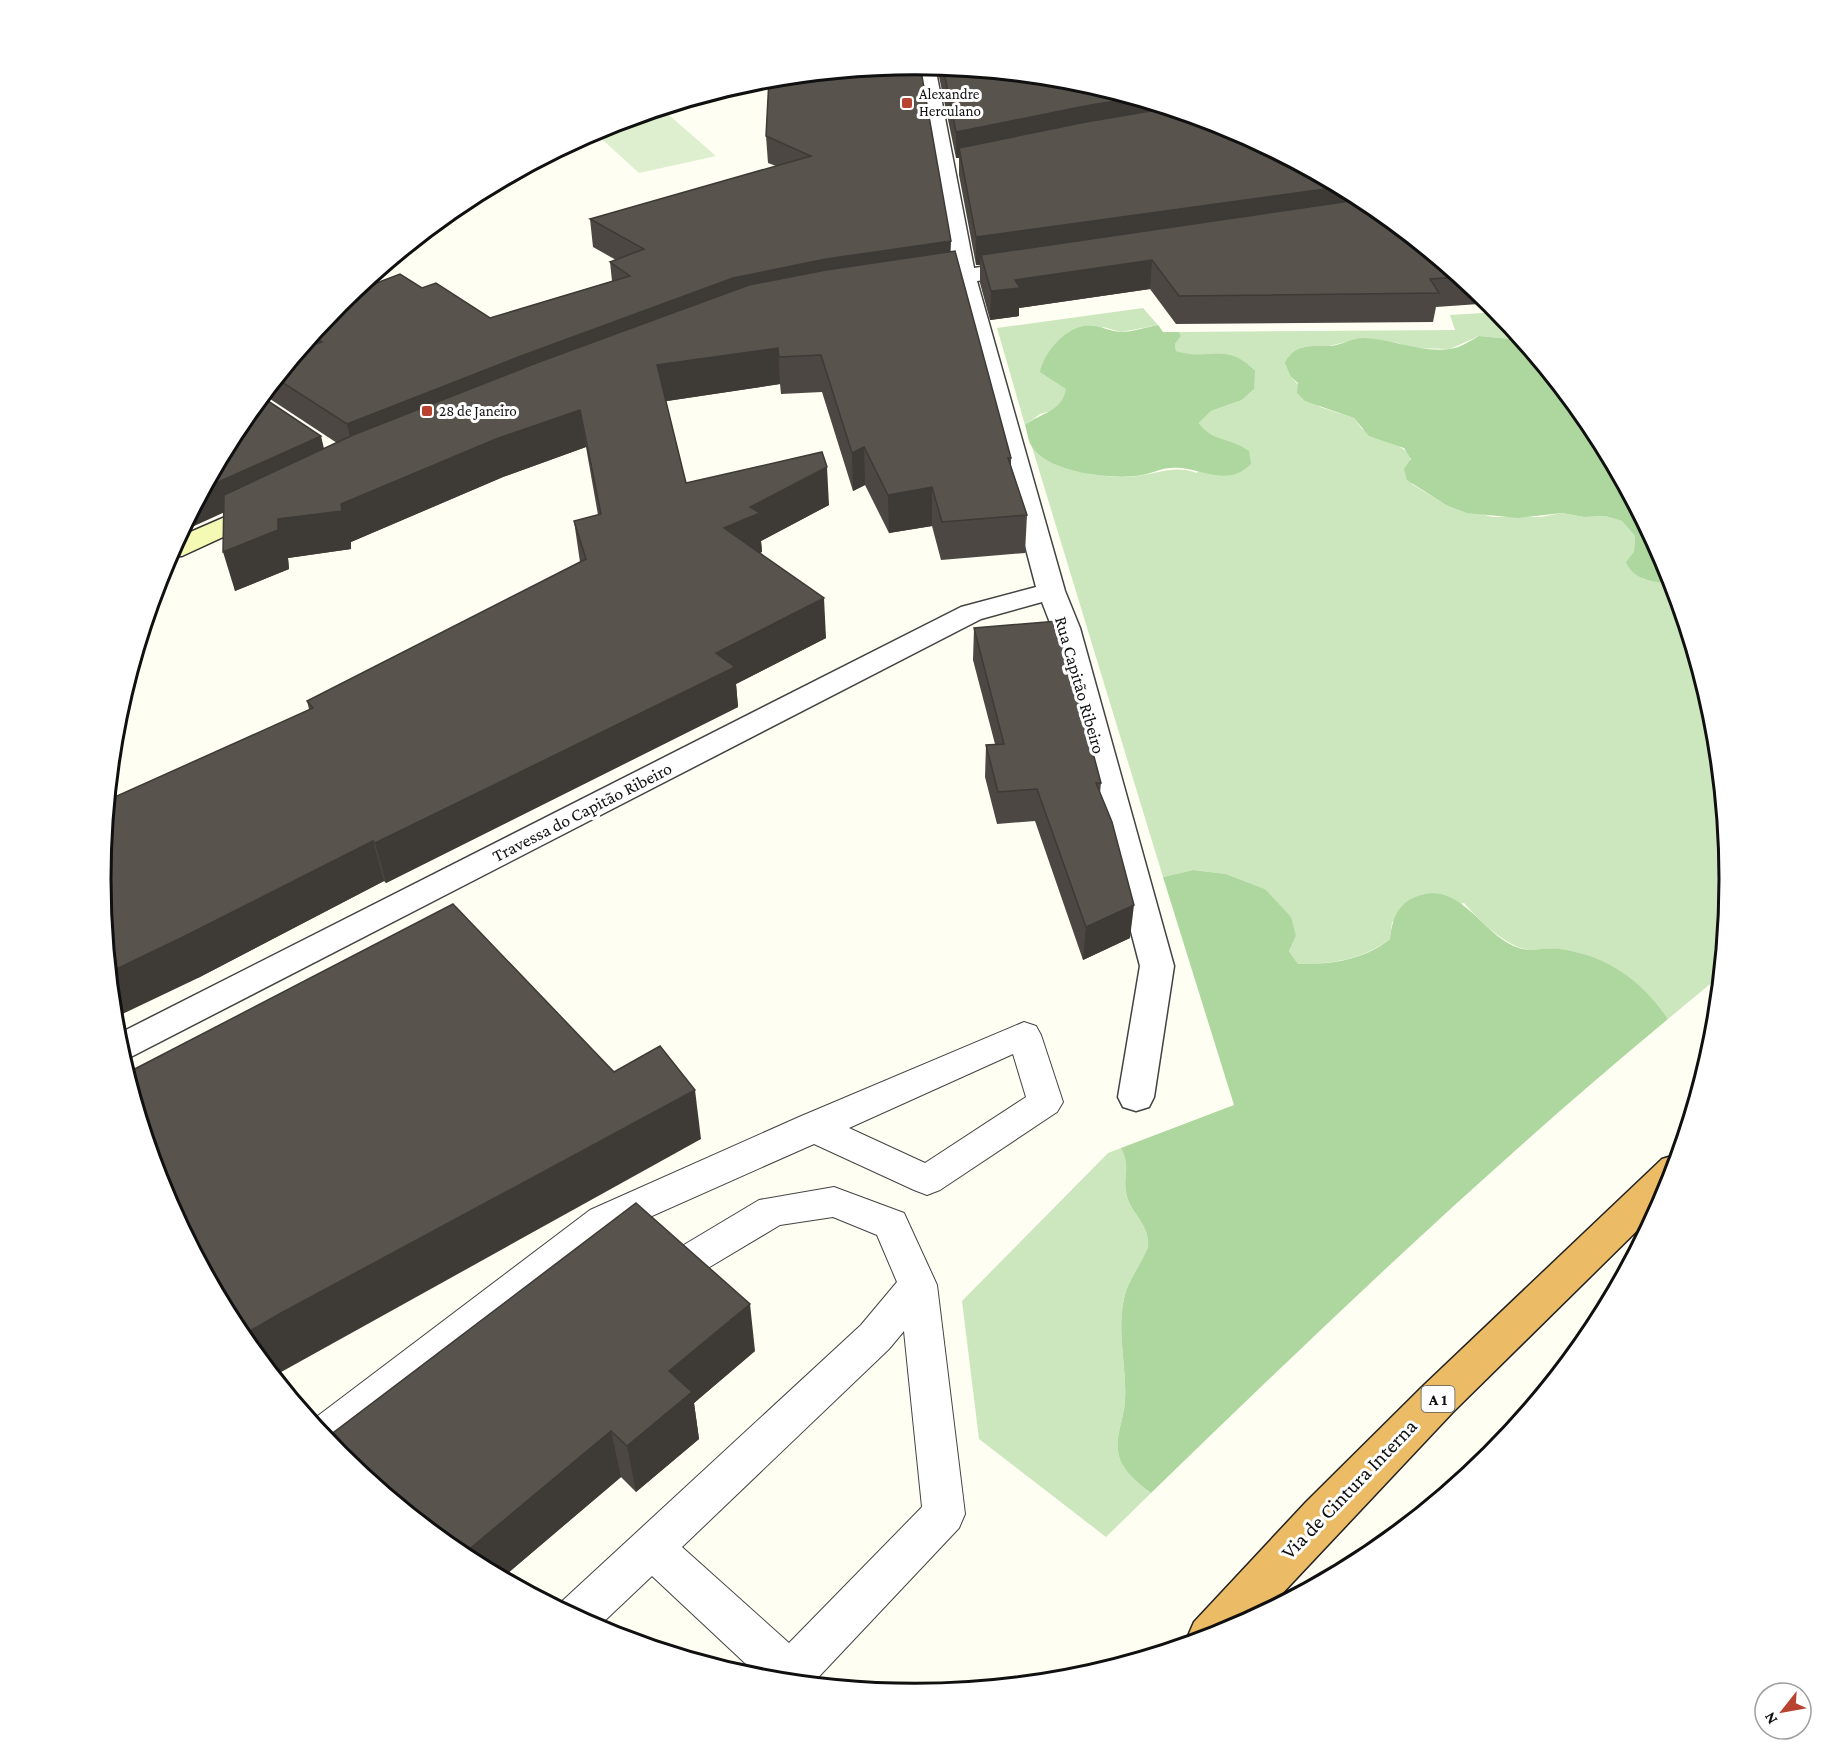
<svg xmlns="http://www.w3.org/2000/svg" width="1831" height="1759" viewBox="0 0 1831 1759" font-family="'Crimson Pro',serif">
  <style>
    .green { fill: #cce7be }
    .forest { fill: #add79e }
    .pitch { fill: #deefcf }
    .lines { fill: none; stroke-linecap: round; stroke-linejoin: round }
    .lane-casing { stroke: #434343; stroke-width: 2 }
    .street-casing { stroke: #434343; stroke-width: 3 }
    .secondary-casing { stroke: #323232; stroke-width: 3 }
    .highway-casing { stroke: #212121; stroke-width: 3 }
    .lane { fill: #fff; fill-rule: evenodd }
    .street { fill: #fff; fill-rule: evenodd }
    .secondary { fill: #f4fab3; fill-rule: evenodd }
    .highway { fill: #ebbb65; fill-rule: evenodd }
    .wall { fill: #4c4742 }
    .shaded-wall { fill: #3e3a36 }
    .building { fill: #58534d; stroke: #3e3a36; stroke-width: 1.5 }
    .poi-dot { fill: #b74330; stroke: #fff; stroke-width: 2 }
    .labels { text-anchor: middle; stroke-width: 6; stroke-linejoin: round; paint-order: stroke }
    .far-poi-label { font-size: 15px; fill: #101010; stroke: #fff; text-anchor: start }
    .shield { fill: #fff; stroke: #585858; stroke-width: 1.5 }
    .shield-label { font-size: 16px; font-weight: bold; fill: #101010 }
    .street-label { font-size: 18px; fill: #101010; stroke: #fff }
    .near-street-label { font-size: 21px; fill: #101010; stroke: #fff }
    .rim { fill: none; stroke: #101010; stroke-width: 3 }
  </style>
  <rect width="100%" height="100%" fill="#fefef3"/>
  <g class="green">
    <path d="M1143,308l15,17 -37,7 -18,-5 -36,62 -3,12 -9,9 -15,4 -15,11 -28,-97z"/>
    <path d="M1499,312l23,28 -43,-4 -29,13 -40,-1 -12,-5 -35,-5 -34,8 -26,1 -14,9 2,21 29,30 34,11 8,11 34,15 14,10 2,30 34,21 47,12h48l21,-4 22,4 21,-1 17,5 13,15 -1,16 9,27 31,5 41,137 15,159 -9,95 -53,44c-26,-37 -62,-65 -109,-70 -13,-1 -30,3 -41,-2 -21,-9 -39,-27 -54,-44l-72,19 -2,17c-28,21 -58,25 -92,25l-9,-13 7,-15 -31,-47 -39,-15 -33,-4 -30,7 -131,-430c26,23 72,33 106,29 22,-3 36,-11 59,-3l25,-33 -18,-10 -5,-7 12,-12 31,-11 11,-10 -48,-35h-17l-12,-4 -1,-7 6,-8 -2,-4 276,-2 -5,-15z"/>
    <path d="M1121,1148c10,21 2,25 5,44 3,21 24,31 22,54 -1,7 -18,33 -22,45 -11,37 1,72 -1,110 -1,21 -14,41 -3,63 7,12 18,21 29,29l-45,44 -127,-98 -17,-138 146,-148z"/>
  </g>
  <g class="forest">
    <path d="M1158,325l5,7h16l2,4 -6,8 1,7c35,11 49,-10 79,20l-1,18 -12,11 -31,11 -12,12c12,18 34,16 50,28l2,13c-25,25 -52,2 -79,4 -12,0 -23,7 -36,8 -28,3 -87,-4 -104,-29 -4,-6 -5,-16 -7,-22 17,-13 37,-13 41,-36l-26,-17c4,-19 23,-42 44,-46 13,-2 24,5 37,6 11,0 26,-5 37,-7z"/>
    <path d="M1479,336l43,4 71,87 76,141 5,16c-19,-2 -40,-3 -48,-22l8,-10 1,-16 -13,-15 -17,-5 -21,1 -22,-4 -44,5 -51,-5 -21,-8 -39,-25 -3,-11 7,-10 -7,-11 -35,-12 -15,-18 -49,-17 -8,-8 1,-10 -7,-6 -6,-14c9,-19 25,-17 43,-17 13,0 23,-8 36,-8 29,1 56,15 86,11 10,-1 20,-8 29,-13z"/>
    <path d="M1193,870l33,4 39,15 26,28 5,19 -7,15 9,13c34,0 64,-3 92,-25 2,-17 6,-33 23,-41 47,-22 68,38 106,50 12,4 28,-1 41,1 47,6 82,32 108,70 -180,149 -349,311 -517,474 -11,-8 -22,-17 -29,-29 -11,-22 2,-42 3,-63 2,-38 -10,-73 1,-110 4,-12 21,-38 22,-45 2,-23 -19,-33 -22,-54 -3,-19 5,-23 -5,-44l113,-43 -71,-228z"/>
  </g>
  <path class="pitch" d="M662,109l54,47 -77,17 -45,-41z"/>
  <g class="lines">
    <g class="lane-casing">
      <g id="lane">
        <path d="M1024,1022l12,4 5,9 22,67 -6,10 -117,78 -13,5 -13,-5 -100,-46 -198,88 -279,217 -2,1 -24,-29 279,-211 209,-93zM1013,1054l13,43 -101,66 -76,-35z"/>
        <path d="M834,1187l70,26 33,72 28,229 -6,14 -147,156 -50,-5 -110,-103 -56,53 -38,-21 2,-5 301,-278 36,-43 -20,-47 -44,-18 -53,8 -77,46 -13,5 -13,-5 -6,-11 6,-11 82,-49zM904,1331l18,176 -133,136 -107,-96 207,-198z"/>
      </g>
    </g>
    <g class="street-casing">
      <path id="street" d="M918,65l17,1 39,202 50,-7 8,2 3,5 -3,5 -55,8 88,310 15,37 94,338 -20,131 -5,10 -13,4 -13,-4 -5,-10 22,-131 -88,-338 -10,-26 -61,17 -858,442 -7,-26 845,-428 75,-20 -80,-303 -39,6 -8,-2 -3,-5 3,-5 44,-7z"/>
    </g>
    <g class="secondary-casing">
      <path id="secondary" d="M264,500l9,2 4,6 -4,6 -91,42 -14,1 11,-20z"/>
    </g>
    <g class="highway-casing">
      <path id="highway" d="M1675,1155l4,1 -11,36 -9,17 -206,203 -190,202 -36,19 -38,11 -2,-6 7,-16 112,-120 117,-116 239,-227z"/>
    </g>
    <use href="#lane" class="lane"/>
    <use href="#street" class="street"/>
    <use href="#secondary" class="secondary"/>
    <use href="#highway" class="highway"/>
  </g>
  <g class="wall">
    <path d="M937,67l138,13 294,122 112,93 -2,9 -43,3 -3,15 -257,2 -26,-35 -131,19v8l-29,4 -10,-37v-18h-4l-17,-90v-17h-3z"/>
    <path d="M769,79l182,173 60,206v8l16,49 -2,38 -84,7 -9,-34 -43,7 -24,-48 -12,6 -31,-99 -41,2 -1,-10 -114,17 20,82 143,22 -68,36 1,11 -3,1 67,85 -90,46 2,23 -352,176 -2,-2 -186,97 111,-269 -2,-8 273,-139 -6,-41 24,-6 -12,-68 -83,30 -152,65v7l-63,9 1,11 -54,22 -11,-78 100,-64 13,-6 -73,-48 75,-92 83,-15 68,30 122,-37 -2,-19 6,-2 -23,-13 -3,-28 186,-53 -8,-3 -2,-27z"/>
    <path d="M974,628l127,155 -1,10 30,145 -47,22 -48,-139 -38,3 -12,-47 1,-32 9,-1 -22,-84z"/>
    <path d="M755,1351l-61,52 5,36 -63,53 -15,-15 -119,101 -40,-21 -123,-101z"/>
  </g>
  <g class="shaded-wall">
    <path d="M1133,98l55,17 -229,33v10h-3v-26l129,-26z"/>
    <path d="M1340,187l29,15 -388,53 -1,10h-4v-28z"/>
    <path d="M951,241l-1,28 -596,185 -7,-30 174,-68 212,-78 93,-19z"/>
    <path d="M1152,260l-2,29 -131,19v8l-29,4 1,-29 24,-11z"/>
    <path d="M778,348l2,36 -119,18 -4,-37z"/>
    <path d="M580,410l6,37 -83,30 -152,65v7l-63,9 1,11 -54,22 -12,-39 55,-33 63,-15 155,-65z"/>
    <path d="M321,436l7,29 -147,67 24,-44z"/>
    <path d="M864,447l1,38 -12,6 -1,-38z"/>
    <path d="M827,467l2,38 -68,36 1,11 -35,15 -3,-39 26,-21z"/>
    <path d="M932,487v39l-43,7 -1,-38z"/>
    <path d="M824,598l2,40 -90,46 2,23 -352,176 -11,-40 341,-190z"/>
    <path d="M373,841l11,40 -186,97 -84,40 -4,-46z"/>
    <path d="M1134,905l-4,33 -47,22 3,-33z"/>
    <path d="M695,1090l6,49 -427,237 -33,-40 40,-23z"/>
    <path d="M750,1304l5,47 -61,52 5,36 -63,53 -9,-46 42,-75z"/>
    <path d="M611,1431l10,46 -119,101 -41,-22z"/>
  </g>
  <g class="building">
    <path d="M916,64l4,1 31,176 -125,18 -93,19 -212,78 -174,68 -70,-45 24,-30 21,-7 -9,-7 26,-32 14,-11 47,-18 22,14 14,-5 54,35 140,-42 -20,-14 34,-13 -54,-30 221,-63 -45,-20 3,-57z"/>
    <path d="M943,67l132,13 58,18 -48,8 -129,26z"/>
    <path d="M1168,108l60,19 112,60 -364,50 -17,-89 127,-26z"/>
    <path d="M1364,199l5,3 91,75 -30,2 9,14 -260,3 -27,-36 -137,20 5,8 -29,3 -10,-36z"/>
    <path d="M955,251l56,207h-3l19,57 -85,7 -10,-35 -44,8 -24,-48 -12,6 -31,-98 -42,2 -1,-9 -121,17 29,118 136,-31 5,15 -77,40 10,6 -36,15 100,70 -108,55 19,14 -360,176 -2,-2 -190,96 -73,35 -10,-93 8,-79 205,-92 -6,-7 279,-142 -12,-38 27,-7 -21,-104 -84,29 -155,65 1,7 -64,8v11l-55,22 1,-57 129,-60 186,-73 210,-77 77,-15z"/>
    <path d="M262,397l59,39 -116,52 33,-62z"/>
    <path d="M1058,621l43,162h-5l16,39 22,83 -48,22 -49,-138 -39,3 -12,-47 18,-1 -30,-116z"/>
    <path d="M453,904l161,168 46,-26 35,44 -414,223 -40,23 -3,-4 -76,-141 -35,-118z"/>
    <path d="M636,1203l114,101 -81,67 23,21 -65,54 -16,-15 -150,125 -122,-100 -14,-17z"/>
  </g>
  <g class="poi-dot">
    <rect x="901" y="97" width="12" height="12" rx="3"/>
    <rect x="421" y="405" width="12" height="12" rx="3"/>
  </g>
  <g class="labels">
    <g class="far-poi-label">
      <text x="919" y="99">Alexandre<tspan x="919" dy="17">Herculano</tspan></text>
      <text x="439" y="416">28 de Janeiro</text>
    </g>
    <rect class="shield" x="1421.5" y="1386" width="33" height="26" rx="4.5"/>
    <g class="shield-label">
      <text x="1438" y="1405">A 1</text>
    </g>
    <g class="street-label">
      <text transform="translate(1080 685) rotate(74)" y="6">Rua Capitão Ribeiro</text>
      <text transform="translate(582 812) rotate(-27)" y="6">Travessa do Capitão Ribeiro</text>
    </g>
    <g class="near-street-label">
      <text transform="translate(1349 1489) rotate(-46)" y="7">Via de Cintura Interna</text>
    </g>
  </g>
  <path d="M0 0H1831V1759H0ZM111 879a804 804 0 1 1 1608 0a804 804 0 1 1-1608 0Z" fill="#fff" fill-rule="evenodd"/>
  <path class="rim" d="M111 879a804 804 0 1 1 1608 0a804 804 0 1 1-1608 0Z"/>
  <g transform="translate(1783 1711) rotate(239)"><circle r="28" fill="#ffffff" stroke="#9f9f9f" stroke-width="1.5"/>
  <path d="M0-4.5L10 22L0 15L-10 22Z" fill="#b74330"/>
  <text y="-9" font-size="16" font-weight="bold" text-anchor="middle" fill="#101010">N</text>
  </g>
</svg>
